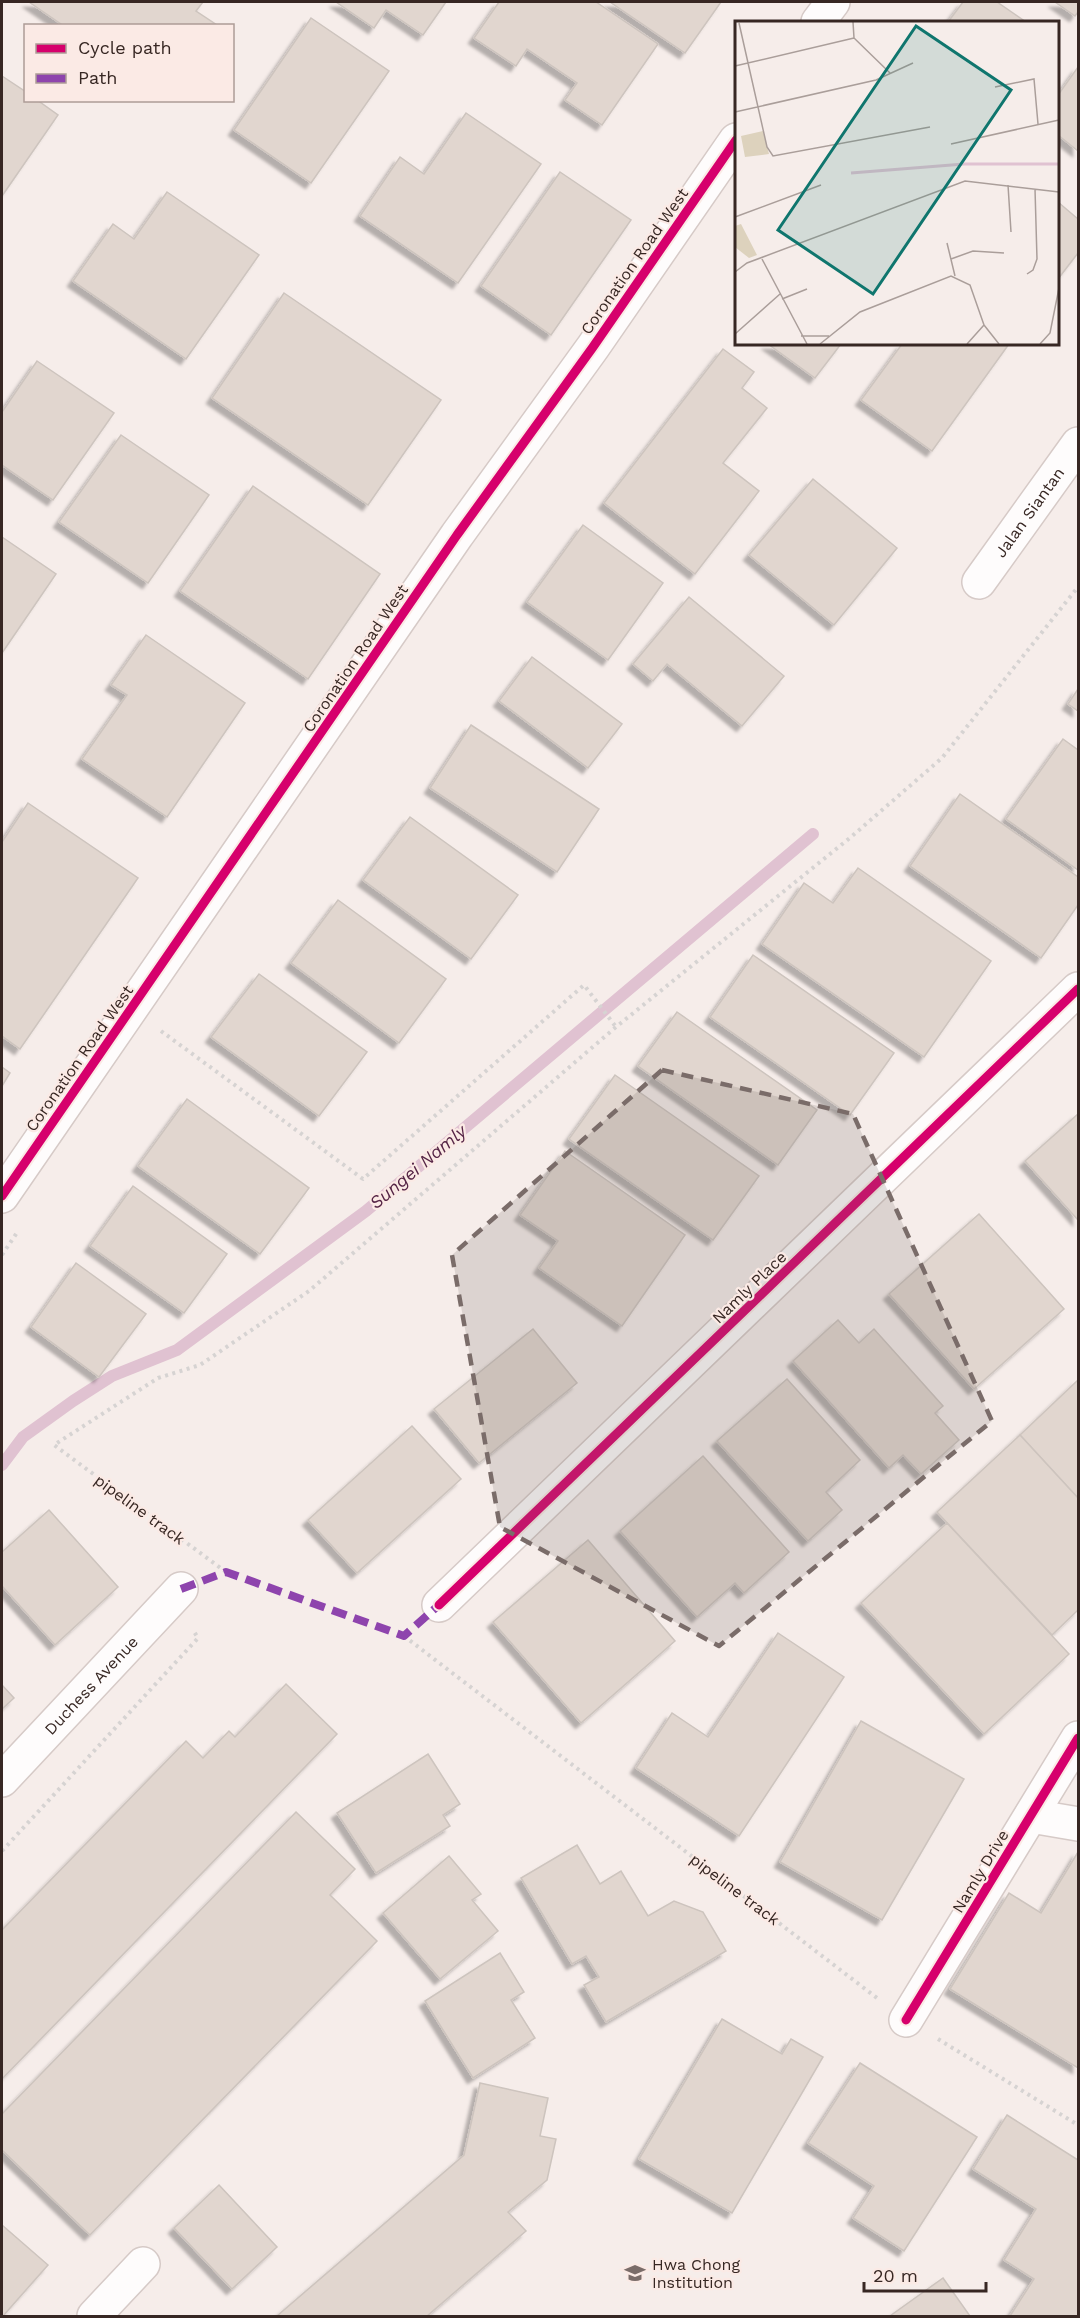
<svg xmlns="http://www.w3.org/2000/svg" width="1080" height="2318" viewBox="0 0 1080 2318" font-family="'Work Sans',sans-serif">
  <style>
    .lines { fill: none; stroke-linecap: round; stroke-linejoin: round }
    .stream { stroke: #e0c2d1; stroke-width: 12 }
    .building { fill: #e1d6cf; stroke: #cdc4be; stroke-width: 1.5; filter: url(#shadow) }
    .minor-casing { stroke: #d6cac7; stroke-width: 36 }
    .path { stroke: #d6d3d2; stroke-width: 4; stroke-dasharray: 3 4.5; stroke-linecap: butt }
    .minor { stroke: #fefcfc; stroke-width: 33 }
    .quiet { stroke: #8e44ad; stroke-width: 8; stroke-dasharray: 15 8; stroke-linecap: butt }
    .cycleway-casing { stroke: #fbeae5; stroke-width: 13 }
    .cycleway { stroke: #d6006c; stroke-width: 9 }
    .marked { fill: #7a6c69; fill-opacity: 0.2; stroke: #7a6c69; stroke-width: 4.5; stroke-dasharray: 12 8; stroke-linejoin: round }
    .labels { text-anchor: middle; stroke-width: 4.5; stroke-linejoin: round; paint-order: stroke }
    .street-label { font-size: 16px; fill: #372723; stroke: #fbeae5 }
    .poi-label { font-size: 16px; fill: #372723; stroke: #fbeae5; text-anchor: start }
    .water-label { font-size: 18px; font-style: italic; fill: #562546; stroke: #fbeae5 }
    .inset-river { fill: none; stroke: #e0c2d1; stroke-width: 3 }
    .inset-road { fill: none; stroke: #aa9e9a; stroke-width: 1.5 }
    .view { fill: #0f766e; fill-opacity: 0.15; stroke: #0f766e; stroke-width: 3 }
    .inset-edge { fill: none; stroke: #372723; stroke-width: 3 }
  </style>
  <defs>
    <filter id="shadow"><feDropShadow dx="-5.5" dy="5.5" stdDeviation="1.5" flood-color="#0004"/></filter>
  </defs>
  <rect width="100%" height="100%" fill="#f6edea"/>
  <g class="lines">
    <path class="stream" d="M2,1465l21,-28 50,-36 39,-25 65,-26 189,-139 447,-377"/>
  </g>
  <g class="building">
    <path d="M29,2h174l-7,9 21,14 -153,1z"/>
    <path d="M336,2h110l-23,33 -37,-25 -12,18z"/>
    <path d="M499,2h97l62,42 -56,81 -37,-25 12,-17 -50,-34 -11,17 -42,-28z"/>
    <path d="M610,2h111l-36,51z"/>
    <path d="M963,2h34l29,20h-78z"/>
    <path d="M1055,2h23v10l-3,4z"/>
    <path d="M311,18l78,53 -78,112 -77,-53z"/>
    <path d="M1078,67v84l-20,-16v-40z"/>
    <path d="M2,76l24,16v8h11l21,15 -56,81z"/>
    <path d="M466,113l75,51 -83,119 -98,-67 40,-59 24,17z"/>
    <path d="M560,172l71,48 -80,115 -70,-49z"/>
    <path d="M167,192l92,63 -73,104 -113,-78 40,-57 21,15z"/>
    <path d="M1058,202l20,17v34l-20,26z"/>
    <path d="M284,293l157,107 -73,105 -156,-107z"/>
    <path d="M768,344h73l-26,34z"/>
    <path d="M902,344h107l-77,107 -71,-51z"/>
    <path d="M723,349l31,23 -12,16 25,20 -44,55 36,28 -64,83 -91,-71z"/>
    <path d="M37,361l77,52 -61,87 -51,-35v-53z"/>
    <path d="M121,435l88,60 -61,88 -89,-61z"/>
    <path d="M813,479l84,69 -63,77 -85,-70z"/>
    <path d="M253,486l127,88 -72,105 -128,-88z"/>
    <path d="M583,525l80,58 -55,77 -81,-58z"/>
    <path d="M2,537l54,37 -54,79z"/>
    <path d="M689,597l95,79 -42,50 -75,-62 -14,17 -20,-17z"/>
    <path d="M146,635l99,68 -78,114 -85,-58 45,-64 -16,-10z"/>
    <path d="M532,657l90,67 -34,44 -89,-67z"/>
    <path d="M1078,689v22l-10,-7z"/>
    <path d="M471,725l128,84 -42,63 -127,-84z"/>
    <path d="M1063,739l15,11v120l-72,-51z"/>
    <path d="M960,794l118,83v28l-37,53 -131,-92z"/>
    <path d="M28,803l110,75 -118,171 -18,-13v-194z"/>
    <path d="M410,817l108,78 -47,64 -108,-79z"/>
    <path d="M858,868l133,93 -67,96 -162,-113 42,-61 29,20z"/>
    <path d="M338,900l108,79 -47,64 -108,-80z"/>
    <path d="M753,955l141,98 -44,62 -140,-98z"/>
    <path d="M259,974l108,78 -48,64 -108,-79z"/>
    <path d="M677,1012l140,98 -39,55 -140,-99z"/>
    <path d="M2,1067l8,6 -8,13z"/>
    <path d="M615,1075l144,101 -46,64 -144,-101z"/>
    <path d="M187,1099l122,89 -49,66 -122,-88z"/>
    <path d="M1078,1114v106l-53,-59z"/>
    <path d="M565,1151l120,84 -63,91 -83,-58 19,-27 -38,-26z"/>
    <path d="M133,1186l94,68 -43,59 -94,-67z"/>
    <path d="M979,1214l85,95 -90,80 -85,-95z"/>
    <path d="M76,1263l70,51 -47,63 -68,-50z"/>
    <path d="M838,1320l21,23 15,-14 69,77 -8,7 24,27 -38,34 -18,-19 -14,13 -96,-107z"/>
    <path d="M533,1329l44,54 -98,80 -45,-54z"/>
    <path d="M787,1379l73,81 -34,32 16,18 -34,31 -91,-100z"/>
    <path d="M1078,1380v118l-58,-63z"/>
    <path d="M412,1426l49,53 -104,94 -49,-53z"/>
    <path d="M1020,1435l58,63v112l-26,25 -115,-123z"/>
    <path d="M703,1456l86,96 -45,41 -9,-10 -38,34 -77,-86z"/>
    <path d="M49,1510l69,77 -63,58 -53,-59v-34z"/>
    <path d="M947,1523l122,131 -85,80 -123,-131z"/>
    <path d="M588,1540l87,101 -94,82 -88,-101z"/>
    <path d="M778,1633l66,44 -105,159 -103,-68 36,-55 36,24z"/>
    <path d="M286,1684l51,50 -335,345v-149l184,-189 17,17 26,-27 6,6z"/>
    <path d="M2,1685l12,13 -12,11z"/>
    <path d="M861,1721l103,58 -82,141 -102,-58z"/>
    <path d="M428,1754l32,50 -17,11 7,11 -74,47 -39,-60z"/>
    <path d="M296,1812l59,57 -25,26 47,46 -287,294 -88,-85v-36z"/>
    <path d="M577,1845l23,39 21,-13 27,45 26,-15 29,11 23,39 -120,71 -22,-37 15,-8 -13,-21 -14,8 -51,-86z"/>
    <path d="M1078,1852v216l-128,-79 59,-96 32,20z"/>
    <path d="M449,1856l32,38 -9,6 26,31 -58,48 -57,-66z"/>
    <path d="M500,1953l24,39 -13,8 24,38 -62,40 -48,-77z"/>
    <path d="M722,2019l60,35 9,-15 32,18 -91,156 -93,-54z"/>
    <path d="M860,2063l117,74 -73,114 -51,-33 21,-32 -66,-43z"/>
    <path d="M480,2083l68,15 -8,38 16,3 -9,41 -39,32 18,19 -99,85h-150l187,-161z"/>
    <path d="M1007,2115l71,45v156h-68l24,-37 -30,-19 32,-51 -63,-40z"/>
    <path d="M219,2185l58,62 -45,42 -58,-61z"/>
    <path d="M2,2225l46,40 -45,51h-1z"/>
    <path d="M943,2278l27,38h-80z"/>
  </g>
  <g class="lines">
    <g class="minor-casing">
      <g id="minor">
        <path d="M818,22l15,-20"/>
        <path id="s1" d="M979,582l99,-138"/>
        <path d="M2,1196l455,-661 136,-188 143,-207"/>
        <path d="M439,1605l639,-616"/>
        <path id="s2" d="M2,1780l179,-191"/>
        <path d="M1031,1816l47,8"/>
        <path d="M906,2020l172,-282"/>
        <path d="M94,2316l49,-52"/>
      </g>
    </g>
    <g class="path">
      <path d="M161,1031l202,148 221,-194 32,42"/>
      <path d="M2,1255l16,-24"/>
      <path d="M226,1572l-172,-127 104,-67 42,-13 109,-74 307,-264 235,-190 91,-79 136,-171"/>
      <path d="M404,1636l473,362"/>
      <path d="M2,1851l196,-213 -5,-8"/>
      <path d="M938,2039l140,86"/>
    </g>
    <use href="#minor" class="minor"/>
    <path class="quiet" d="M181,1589l45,-17 178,64 35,-31"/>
    <g class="cycleway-casing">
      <g id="cycleway">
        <path d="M2,1196l455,-661 136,-188 143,-207"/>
        <path d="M439,1605l639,-616"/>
        <path d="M906,2020l172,-282"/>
      </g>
    </g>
    <use href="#cycleway" class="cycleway"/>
  </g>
  <path class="marked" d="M662,1070l191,44 139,307 -273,225 -219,-119 -48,-272z"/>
  <defs>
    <g id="university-bare" transform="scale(1.62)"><path d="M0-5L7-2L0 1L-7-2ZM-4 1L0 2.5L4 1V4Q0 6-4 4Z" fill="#7a6c69" stroke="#fbeae5" stroke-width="2.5" paint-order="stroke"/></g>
  </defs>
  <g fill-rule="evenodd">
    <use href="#university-bare" x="635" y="2273"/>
  </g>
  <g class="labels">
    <g class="street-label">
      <text transform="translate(634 261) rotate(-55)" y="6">Coronation Road West</text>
      <text dy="6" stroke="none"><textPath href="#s1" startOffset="86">Jalan Siantan</textPath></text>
      <text transform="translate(355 658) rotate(-56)" y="6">Coronation Road West</text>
      <text transform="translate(79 1058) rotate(-55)" y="6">Coronation Road West</text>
      <text transform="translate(749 1287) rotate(-44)" y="6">Namly Place</text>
      <text transform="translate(140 1509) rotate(36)" y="6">pipeline track</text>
      <text dy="6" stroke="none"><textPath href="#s2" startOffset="130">Duchess Avenue</textPath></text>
      <text transform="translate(980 1871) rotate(-59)" y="6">Namly Drive</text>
      <text transform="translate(735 1889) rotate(37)" y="6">pipeline track</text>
    </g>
    <g class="poi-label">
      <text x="652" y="2270">Hwa Chong<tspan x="652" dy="18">Institution</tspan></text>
    </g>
    <g class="water-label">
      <text transform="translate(418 1167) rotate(-40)" y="6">Sungei Namly</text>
    </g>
  </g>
  <g transform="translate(735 21)">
    <rect width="324" height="324" fill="#f6edea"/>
    <path d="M28,110l6,23 -24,3 -4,-21zM6,203l16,31 -8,3 -14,-11v-21z" fill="#ddd2bd"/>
    <path class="inset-river" d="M116,152l113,-9h95"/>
    <path class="inset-road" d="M118,1l1,16 36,35M4,2l28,124 6,9 157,-29M0,45l119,-28M260,66l39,-8 4,45M0,91l141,-32 37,-17M216,123l108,-24M273,164l3,47M0,196l86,-32M212,222l8,33M27,238l45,85M216,238l22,-8 31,2M0,251l12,-9 218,-82 94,11M292,253l6,-4 4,-11 -2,-70M47,278l25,-10M249,304l15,19M0,313l45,-40M66,315h28M85,323l40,-32 91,-36 19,9 14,40M232,323l17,-19M305,323l10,-11 9,-45"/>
    <path class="view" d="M181,5l95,64 -138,204 -95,-64z"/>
    <rect width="324" height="324" class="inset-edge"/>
  </g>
  <rect width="1080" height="2318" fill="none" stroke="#372723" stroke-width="6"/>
  <rect x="24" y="24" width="210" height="78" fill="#fbeae5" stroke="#ad9c97" stroke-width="1.5"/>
  <rect x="36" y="44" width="30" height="9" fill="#d6006c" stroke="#ad9c97" stroke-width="1.5"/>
  <text x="78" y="54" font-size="18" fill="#372723">Cycle path</text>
  <rect x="36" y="74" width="30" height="9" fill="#8e44ad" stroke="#ad9c97" stroke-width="1.5"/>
  <text x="78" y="84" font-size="18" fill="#372723">Path</text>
  <path d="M864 2282v9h122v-9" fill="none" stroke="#372723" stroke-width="3"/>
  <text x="873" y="2282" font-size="18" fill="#372723" stroke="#fbeae5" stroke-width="4.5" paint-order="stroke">20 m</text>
</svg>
